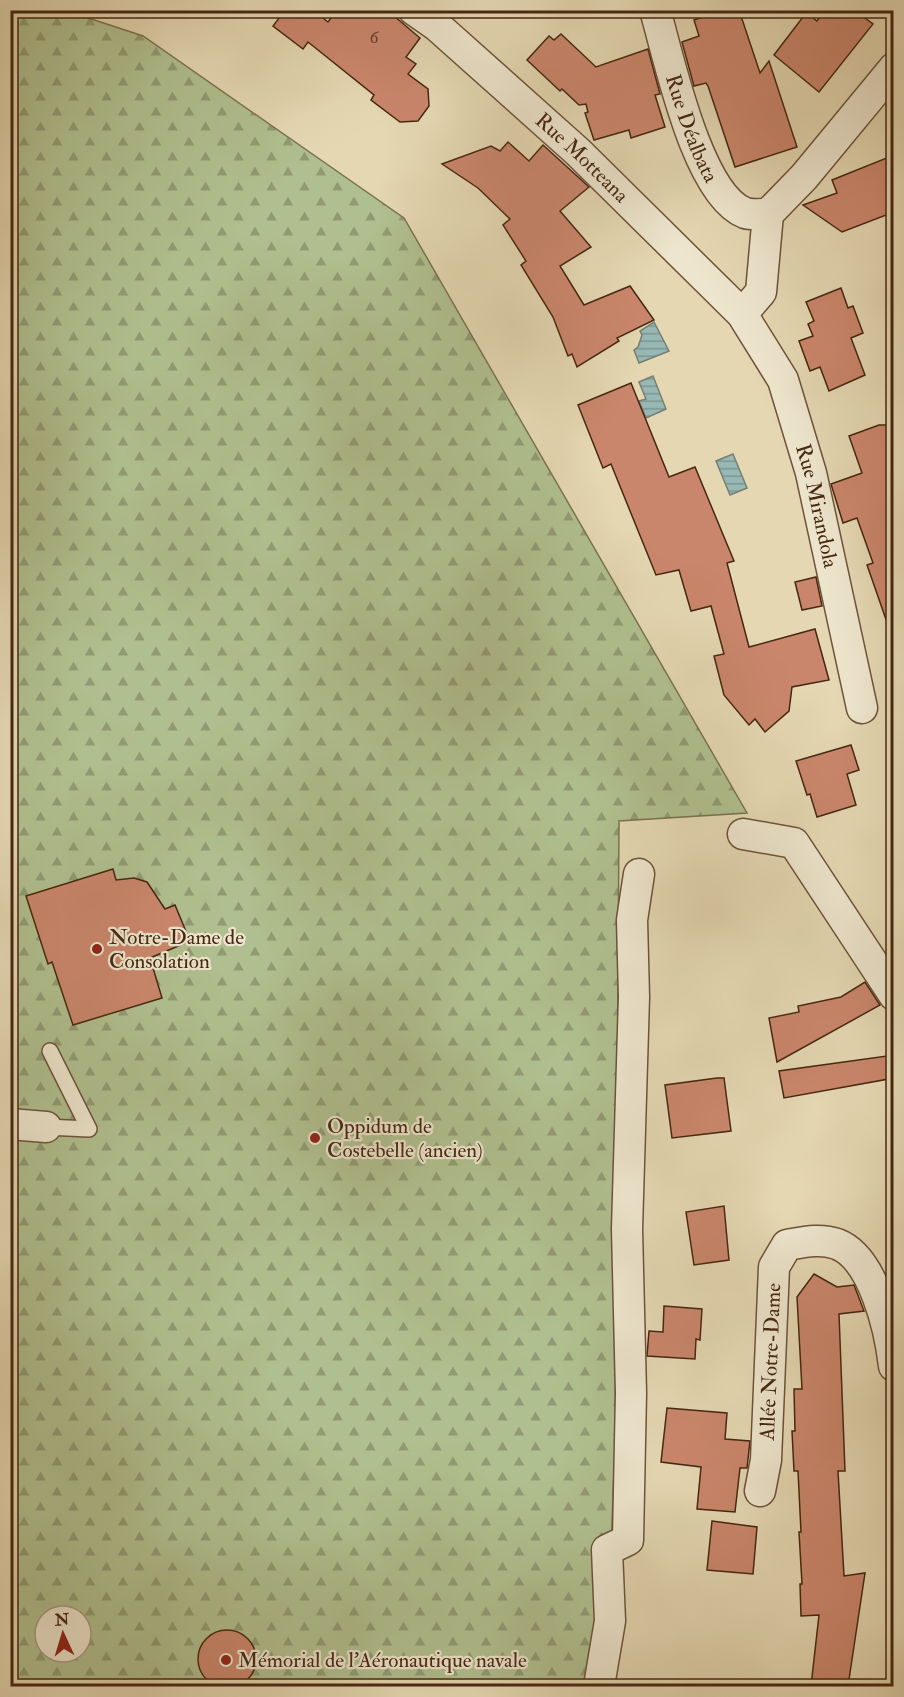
<svg xmlns="http://www.w3.org/2000/svg" width="904" height="1697" viewBox="0 0 904 1697" font-family="'IM FELL Double Pica',serif">
  <style>
    .forest { fill: url(#forest-firs); stroke: #7b7350; stroke-width: 1.5; fill-rule: evenodd }
    .water { fill: url(#water-rules); stroke: #777e73; stroke-width: 1.5 }
    .building { fill: #ca866c; stroke: #462711; stroke-width: 1.5 }
    .lines { fill: none; stroke-linecap: round; stroke-linejoin: round }
    .service-casing { stroke: #6e5339; stroke-width: 18 }
    .minor-casing { stroke: #6e5339; stroke-width: 33 }
    .service { stroke: #ede5cd; stroke-width: 15 }
    .minor { stroke: #ede5cd; stroke-width: 30 }
    .poi-dot { fill: #8f2418; stroke: #ede5cd; stroke-width: 2 }
    .labels { text-anchor: middle; stroke-width: 4.5; stroke-linejoin: round; paint-order: stroke }
    .number-label { font-size: 18px; fill: #673f28 }
    .street-label { font-size: 21px; fill: #462711; stroke: #ede5cd }
    .poi-label { font-size: 21px; fill: #462711; stroke: #ede5cd; text-anchor: start }
  </style>
  <defs>
    <pattern id="forest-firs" width="22" height="20" patternUnits="userSpaceOnUse" patternTransform="scale(1.5)"><rect width="22" height="20" fill="#b0bf8f"/><path d="M5 1l3.5 6h-7zM16 11l3.5 6h-7z" fill="#919b73"/></pattern>
    <pattern id="water-rules" width="6" height="5" patternUnits="userSpaceOnUse" patternTransform="scale(1.5)"><rect width="6" height="5" fill="#97b8b4"/><path d="M0 2.5h6" fill="none" stroke="#7d9691"/></pattern>
  </defs>
  <rect width="100%" height="100%" fill="#e4d7b2"/>
  <filter id="stains"><feTurbulence type="fractalNoise" baseFrequency=".00333" numOctaves="4"/><feColorMatrix values="0 0 0 0 .2 0 0 0 0 .09 0 0 0 0 .02 0 0 0 .5 -.17"/></filter>
  <radialGradient id="worn" r=".72"><stop offset=".6" stop-color="#630" stop-opacity="0"/><stop offset="1" stop-color="#630" stop-opacity=".3"/></radialGradient>
  <path class="forest" d="M64,10l79,26 261,182 343,595 -128,8 -4,622 -9,243h-595l-1,-1675zM45,1616h36v36h-36z"/>
  <g class="water">
    <path d="M654,322l15,29 -30,12 -5,-13 4,-3 4,-12 -2,-4z"/>
    <path d="M653,376l13,33 -20,9 -7,-17 7,-2 -7,-17z"/>
    <path d="M733,454l14,34 -17,7 -14,-34z"/>
  </g>
  <g class="building">
    <path d="M285,10h28l15,12 9,-12h50l33,28 -14,19 10,7 -8,10 20,15 1,17 -11,15 -18,1 -29,-22 3,-5 -66,-53 -5,7 -30,-23z"/>
    <path d="M724,10h15l21,63 9,-12 28,86 -62,20 -27,-81 -2,-3 -12,3 -12,-44 17,-6 -5,-16z"/>
    <path d="M825,10h29l19,14 -54,68 -45,-37 32,-42 11,8z"/>
    <path d="M561,34l35,33 52,-18 12,45 -5,1 10,32 -34,11 -2,-8 -35,10 -9,-27 3,-1 -2,-8 -7,1 -17,-16 -2,2 -33,-31 22,-24 5,4z"/>
    <path d="M508,142l21,19 14,-16 46,42 -29,24 31,36 -31,19 24,39 46,-19 24,34 -37,18 2,3 -42,26 -5,-13 -4,2 -15,-39 -32,-52 5,-4 -23,-36 7,-6 -32,-31 -36,-24 49,-18 9,5z"/>
    <path d="M894,155v57l-52,20 -39,-27 34,-12 -5,-13z"/>
    <path d="M841,288l7,20 5,-2 10,27 -12,5 14,37 -36,16 -9,-24 -10,4 -11,-30 14,-5 -5,-12 6,-3 -8,-19z"/>
    <path d="M631,383l38,94 26,-10 39,94 -7,2 22,84 66,-18 14,51 -37,7 -3,24 -24,21 -10,-13 -6,6 -25,-30 -10,-39 10,-2 -13,-48 -20,5 -12,-41 -23,5 -45,-111 -8,4 -25,-63z"/>
    <path d="M879,425h11l4,11v195h-4l-23,-66 6,-2 -16,-45 -14,5 -12,-39 31,-11 -13,-37z"/>
    <path d="M816,577l6,29 -20,4 -7,-28z"/>
    <path d="M851,745l8,25 -12,4 9,31 -39,12 -7,-23 -3,1 -11,-34z"/>
    <path d="M113,869l3,11 18,-2 13,4 18,27 10,-4 15,36 -40,17 12,40 -89,27 -21,-63 -4,2 -22,-68z"/>
    <path d="M865,982l15,23 -103,57 -8,-44 30,-6 -1,-6 43,-9z"/>
    <path d="M894,1055v23l-110,20 -5,-27z"/>
    <path d="M717,1078h7l7,53 -59,7 -7,-53z"/>
    <path d="M724,1206l5,54 -35,5 -8,-53z"/>
    <path d="M814,1274l23,13 17,-2 10,26 -25,3 6,157h-7l6,105 21,-3 -17,113h-37l8,-71 -18,1 -1,-32h2l-3,-52h2l-3,-61h-4l-2,-40h3l-1,-42h8l-5,-92z"/>
    <path d="M664,1306l38,3 -2,31 -4,-1 -1,20 -48,-3 2,-25 14,1z"/>
    <path d="M667,1408l60,5 -2,26 25,2 -3,27h-7l-5,44 -38,-3 4,-42 -40,-5z"/>
    <path d="M712,1521l45,6 -4,47 -46,-4z"/>
    <circle cx="227" cy="1659" r="29"/>
  </g>
  <g class="lines">
    <g class="service-casing">
      <path id="service" d="M46,1127l43,2 -39,-78"/>
    </g>
    <g class="minor-casing">
      <g id="minor">
        <path id="s1" d="M414,10l23,16 141,126 164,162 41,66 28,93 51,235"/>
        <path id="s2" d="M655,10c14,48 42,184 90,203 6,2 16,1 23,1"/>
        <path d="M742,314l19,-22 7,-78 36,-37 90,-109"/>
        <path d="M743,834l51,9 100,152"/>
        <path d="M10,1124l36,3"/>
        <path id="s3" d="M760,1491l6,-31 8,-193 13,-22c17,-3 33,-7 50,-1 37,14 53,87 57,122"/>
        <path d="M599,1686l11,-65 -3,-71 21,-10 3,-147 -4,-164 7,-232 -2,-77 7,-46"/>
      </g>
    </g>
    <use href="#service" class="service"/>
    <use href="#minor" class="minor"/>
  </g>
  <g class="poi-dot">
    <circle cx="97" cy="949" r="6"/>
    <circle cx="315" cy="1138" r="6"/>
    <circle cx="226" cy="1660" r="6"/>
  </g>
  <g class="labels">
    <g class="number-label">
      <text x="374" y="43">6</text>
    </g>
    <g class="street-label">
      <text dy="7" stroke="none"><textPath href="#s2" startOffset="124">Rue Déalbata</textPath></text>
      <text dy="7" stroke="none"><textPath href="#s1" startOffset="224">Rue Motteana</textPath></text>
      <text dy="7" stroke="none"><textPath href="#s1" startOffset="656">Rue Mirandola</textPath></text>
      <text dy="7" stroke="none"><textPath href="#s3" startOffset="130">Allée Notre-Dame</textPath></text>
    </g>
    <g class="poi-label">
      <text x="109" y="944">Notre-Dame de<tspan x="109" dy="24">Consolation</tspan></text>
      <text x="327" y="1133">Oppidum de<tspan x="327" dy="24">Costebelle (ancien)</tspan></text>
      <text x="238" y="1667">Mémorial de l'Aéronautique navale</text>
    </g>
  </g>
  <rect width="904" height="1697" fill="none" stroke="#e4d7b2" stroke-width="36"/>
  <rect x="12" y="12" width="880" height="1673" fill="none" stroke="#462711" stroke-width="3"/>
  <rect x="18" y="18" width="868" height="1661" fill="none" stroke="#462711" stroke-width="1.5"/>
  <g transform="translate(63 1634) rotate(356)"><circle r="28" fill="#ede5cd" stroke="#aa9982" stroke-width="1.5"/>
  <path d="M0-4.5L10 22L0 15L-10 22Z" fill="#8f2418"/>
  <text y="-9" font-size="16" font-weight="bold" text-anchor="middle" fill="#462711">N</text>
  </g>
  <rect width="100%" height="100%" filter="url(#stains)"/>
  <rect width="100%" height="100%" fill="url(#worn)"/>
</svg>
